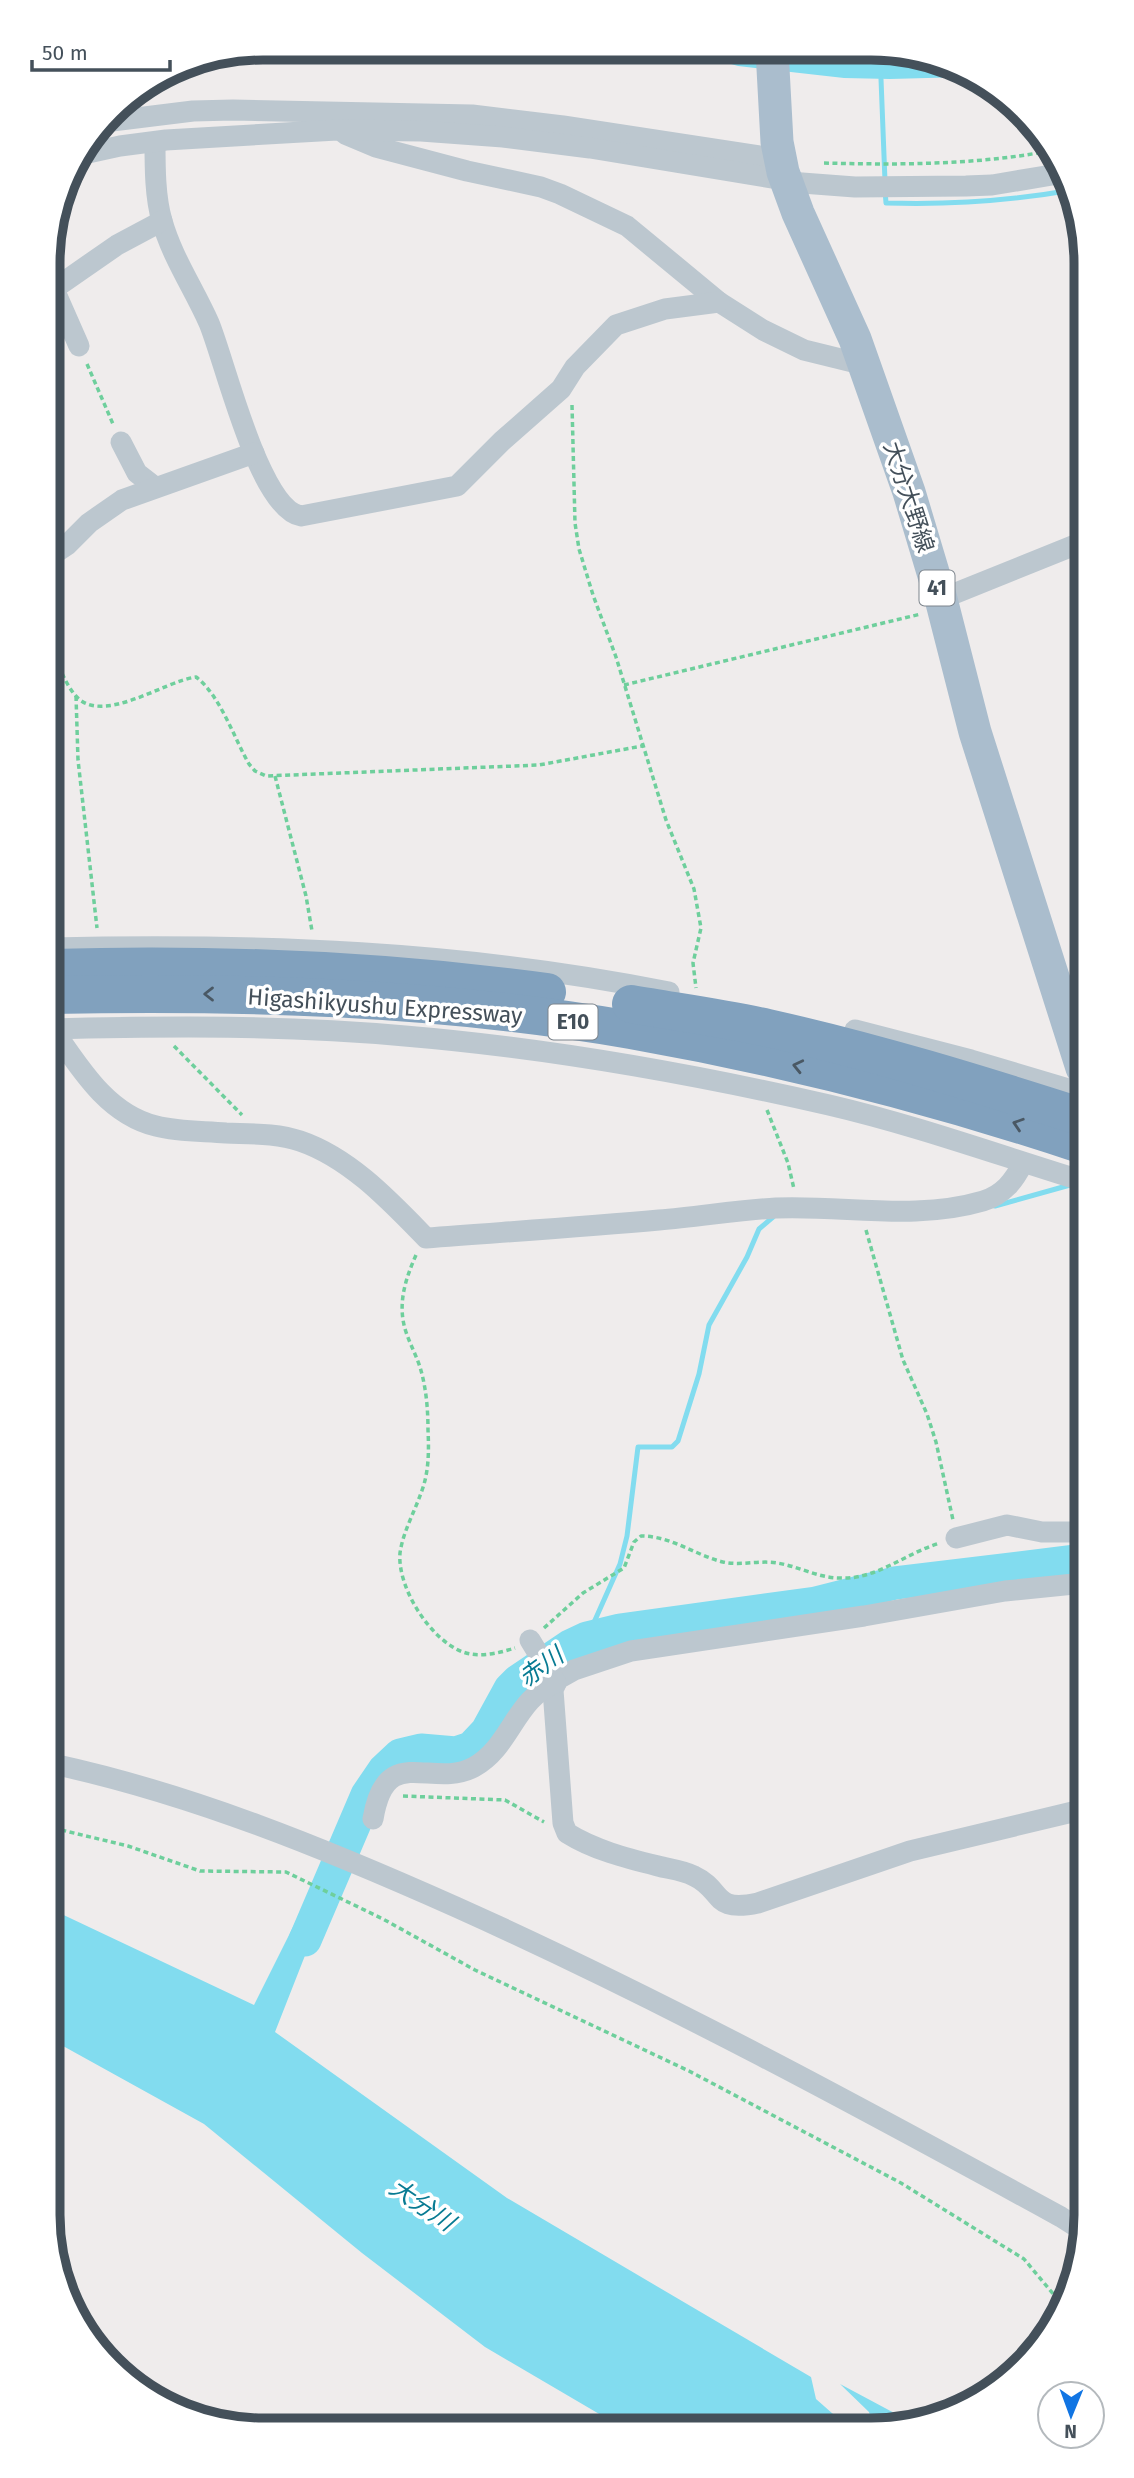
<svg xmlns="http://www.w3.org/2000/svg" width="1134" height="2478" viewBox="0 0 1134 2478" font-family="'Fira Sans','Noto Sans JP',sans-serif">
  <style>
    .water { fill: #82dcef }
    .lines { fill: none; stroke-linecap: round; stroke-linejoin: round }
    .stream { stroke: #82dcef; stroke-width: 5 }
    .river { stroke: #82dcef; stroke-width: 33 }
    .path { stroke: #6ecf9c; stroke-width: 3.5; stroke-dasharray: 5 3.5; stroke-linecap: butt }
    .street { stroke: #bcc7cf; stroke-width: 21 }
    .primary { stroke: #aabdcd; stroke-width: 33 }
    .highway { stroke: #81a1be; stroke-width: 38 }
    .oneway { stroke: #4a5864 }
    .labels { text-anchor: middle; stroke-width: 7; stroke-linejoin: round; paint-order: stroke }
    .shield { fill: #fff; stroke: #7c848c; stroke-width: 2 }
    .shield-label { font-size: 21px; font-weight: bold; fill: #44505a }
    .street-label { font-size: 23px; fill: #44505a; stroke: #fff }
    .water-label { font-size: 24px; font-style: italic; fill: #087b93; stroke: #fff }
    .rim { fill: none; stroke: #44505a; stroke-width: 9 }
  </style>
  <rect width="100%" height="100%" fill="#efecec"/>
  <g class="water">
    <path d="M637,50l276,1 52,26 -75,2 -46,-1 -106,-12 -31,-9h-32z"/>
    <path d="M309,1895l17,7 -51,130 232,166 304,179 5,22 25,22 31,1 -3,-10 -29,-28 73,39 -295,2 -133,-78 -123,-94 -158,-129 -150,-83 -1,-131 201,95z"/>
  </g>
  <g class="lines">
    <g class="stream">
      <path d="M881,79l4,102"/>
      <path d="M885,190l1,13c62,2 124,-2 186,-13"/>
      <path d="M995,1206l75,-21"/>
      <path d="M587,1638l33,-74 7,-28 11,-89h34l6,-6 21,-67 10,-49 38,-68 12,-28 14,-12"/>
    </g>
    <path class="river" d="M305,1940l62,-145 17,-25 16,-15 21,-5 35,3 15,-5 16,-17 23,-42 8,-8 52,-35 17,-8 33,-8 196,-27 79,-20 189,-23"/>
    <g class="path">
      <path d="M824,163c76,2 155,2 230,-13"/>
      <path d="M87,364l26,60"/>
      <path d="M572,405l3,118 4,26 14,46 23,62 50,163 28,69 7,39 -8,35 3,25"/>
      <path d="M49,642c8,17 14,39 26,53 26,32 89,-14 121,-18 24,18 38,61 53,87l6,7 11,5 273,-11 103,-19"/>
      <path d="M624,685l297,-71"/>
      <path d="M76,696l2,64 19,168"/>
      <path d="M275,776l31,120 6,35"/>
      <path d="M174,1046l68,69"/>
      <path d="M767,1110l21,53 6,26"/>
      <path d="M866,1230l37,130 24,54 9,28 17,78"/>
      <path d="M416,1255c-11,25 -19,50 -10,77 4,12 10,23 14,35 6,20 8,41 8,63 1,21 1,43 -7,63 -7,20 -18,39 -21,60 -3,34 30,87 63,99 17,6 36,1 52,-4"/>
      <path d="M544,1628l39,-35 41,-25 10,-26 7,-6c30,0 54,19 82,26 18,4 36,-2 54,1 21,3 41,15 63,15 36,2 66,-25 100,-35"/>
      <path d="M403,1796l102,4 39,22"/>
      <path d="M53,1828l75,18 72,25 86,1 97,47 92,51 214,101 212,112 123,76 41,49"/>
    </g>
    <g class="street">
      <path d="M104,122l89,-11 40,-1 239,5 91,11 217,33"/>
      <path d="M345,134l31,13 91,24 74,16 19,7 67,32 92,76 44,28 41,20 61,15"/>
      <path d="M155,142c0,25 0,55 7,79 10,36 32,68 47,102 16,38 50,186 92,193l156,-30 45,-45 59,-52 14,-22 41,-42 49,-16 54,-7"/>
      <path d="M79,155l41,-9 46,-6 171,-10 84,1 82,6 87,11 212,35 53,4 111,-1 26,-1 72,-12"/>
      <path d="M48,293l69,-48 45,-24"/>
      <path d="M57,296l22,50"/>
      <path d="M121,442l16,31 18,14"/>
      <path d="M49,557l18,-12 22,-22 33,-23 132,-47"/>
      <path d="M941,599l139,-56"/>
      <path d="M50,948c208,-5 415,3 619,44"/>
      <path d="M50,1025c28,40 56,89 106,101 23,6 47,5 70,7 24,1 51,0 74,8 50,17 90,60 126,97 78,-6 156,-11 233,-18 39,-3 78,-10 117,-12 69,-3 139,13 207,-7 20,-6 31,-20 40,-38"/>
      <path d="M50,1029c119,-3 237,-4 355,7 143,12 284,37 424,69 86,20 169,50 254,76"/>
      <path d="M855,1030l116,30 111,33"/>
      <path d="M956,1538l51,-13 35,7h42"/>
      <path d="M1084,1583l-79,8 -141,25 -233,35 -57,19 -16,9 -5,11 10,133 4,10c27,17 59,25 91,33 11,3 25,4 36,10 30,14 17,37 64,27l152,-52 175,-42"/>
      <path d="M53,1764c139,30 273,85 403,143 207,93 406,201 605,310l25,16"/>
      <path d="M373,1819c13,-78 58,-29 101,-52 37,-20 41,-69 82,-84l-26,-43"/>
    </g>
    <path class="primary" d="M772,50l5,92 6,30 15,41 57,126 54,153 32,107 34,133 107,336"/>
    <g class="highway">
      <path d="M50,968c167,-5 332,2 497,24"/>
      <path d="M50,995c193,-4 391,2 581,35 153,27 305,66 452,115"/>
      <path d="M631,1004c46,8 92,14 137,24 107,24 211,56 314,89"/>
    </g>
  </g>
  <defs><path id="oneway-chevron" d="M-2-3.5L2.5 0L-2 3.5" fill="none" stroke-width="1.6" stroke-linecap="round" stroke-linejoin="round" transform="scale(1.75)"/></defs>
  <g class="oneway">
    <use href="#oneway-chevron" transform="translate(209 994) rotate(180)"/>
    <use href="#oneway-chevron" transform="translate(798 1066) rotate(-167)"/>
    <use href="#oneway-chevron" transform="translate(1018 1124) rotate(-162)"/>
  </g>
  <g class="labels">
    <g class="shield">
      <rect x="919.5" y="570.5" width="35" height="35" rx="5"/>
      <rect x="548.5" y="1004.5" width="49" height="35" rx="5"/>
    </g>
    <g class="shield-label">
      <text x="937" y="595">41</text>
      <text x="573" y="1029">E10</text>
    </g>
    <g class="street-label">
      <text transform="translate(909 497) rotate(72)" y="8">大分大野線</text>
      <text transform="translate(385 1006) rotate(4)" y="8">Higashikyushu Expressway</text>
    </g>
    <g class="water-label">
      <text transform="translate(541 1667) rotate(-36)" y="8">赤川</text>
      <text transform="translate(422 2205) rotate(34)" y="8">大分川</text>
    </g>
  </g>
  <path d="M0 0H1134V2478H0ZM263 60H871A203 203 0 0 1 1074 263V2215A203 203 0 0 1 871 2418H263A203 203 0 0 1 60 2215V263A203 203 0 0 1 263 60Z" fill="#fff" fill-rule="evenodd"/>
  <path class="rim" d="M263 60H871A203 203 0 0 1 1074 263V2215A203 203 0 0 1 871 2418H263A203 203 0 0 1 60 2215V263A203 203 0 0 1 263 60Z"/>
  <g transform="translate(1071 2415) rotate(181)"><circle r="33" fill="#ffffff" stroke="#b4b9bd" stroke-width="2"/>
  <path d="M0-5L12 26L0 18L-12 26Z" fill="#1175e3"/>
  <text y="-10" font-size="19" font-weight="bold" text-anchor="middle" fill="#44505a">N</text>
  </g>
  <path d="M32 60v10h138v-10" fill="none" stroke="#44505a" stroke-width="3.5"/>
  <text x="42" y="60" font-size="21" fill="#44505a" stroke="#ffffff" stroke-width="5" paint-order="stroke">50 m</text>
</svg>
